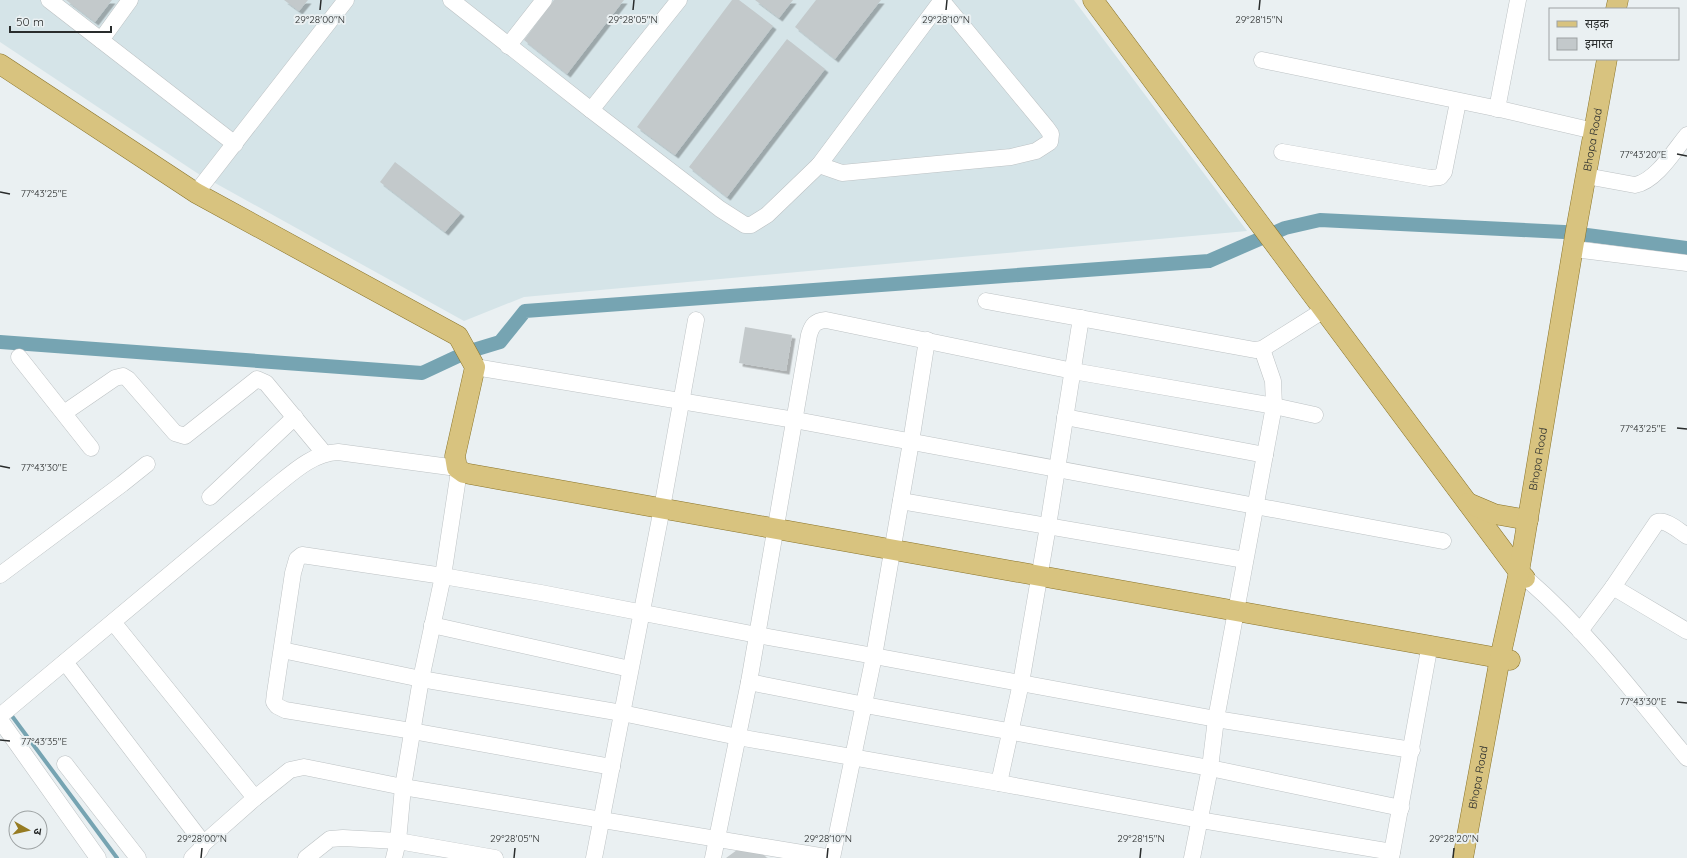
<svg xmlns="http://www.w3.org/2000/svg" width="1687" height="858" viewBox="0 0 1687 858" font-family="Quicksand,'Noto Sans Devanagari',sans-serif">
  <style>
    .built { fill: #d5e4e8 }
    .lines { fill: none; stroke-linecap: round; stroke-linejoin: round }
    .stream { stroke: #76a4b2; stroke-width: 4 }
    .canal { stroke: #76a4b2; stroke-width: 14 }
    .building { fill: #c3c9cb; filter: url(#shadow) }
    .minor-casing { stroke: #bdc2c4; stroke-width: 17 }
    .major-casing { stroke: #8a742a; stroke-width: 21 }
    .minor { stroke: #fff; stroke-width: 16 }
    .major { stroke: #d8c37f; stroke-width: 20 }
    .ticks { fill: none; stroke: #292c2c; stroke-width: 1.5 }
    .labels { text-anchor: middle; stroke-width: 4; stroke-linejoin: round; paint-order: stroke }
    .street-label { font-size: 11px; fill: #292c2c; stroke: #eaf0f2 }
    .ticks-label { font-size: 10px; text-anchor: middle; fill: #292c2c; stroke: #eaf0f2; stroke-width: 4; stroke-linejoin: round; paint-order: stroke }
  </style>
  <defs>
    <filter id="shadow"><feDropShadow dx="3.5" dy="3.5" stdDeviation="0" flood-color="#0004"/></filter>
  </defs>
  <rect width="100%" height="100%" fill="#eaf0f2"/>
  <path class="built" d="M0,0h1074l173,231 -723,66 -60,24 -267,-148 -197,-131z"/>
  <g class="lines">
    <path class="stream" d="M9,712l108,146"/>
    <path class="canal" d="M0,342l422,31 45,-21 33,-10 25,-31 684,-50 76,-33 35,-8 244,12 123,16"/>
  </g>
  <g class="building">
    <path d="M66,0h46l-17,22z"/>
    <path d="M284,0h24l-9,11z"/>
    <path d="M554,0h70l-57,74 -43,-34z"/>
    <path d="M732,0h7l34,26 -98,129 -38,-28z"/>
    <path d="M755,0h38l-14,18z"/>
    <path d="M816,0h65l-46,59 -40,-32z"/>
    <path d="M787,39l38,30 -98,128 -38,-30z"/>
    <path d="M395,162l66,51 -16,19 -65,-50z"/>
    <path d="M745,327l47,8 -6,36 -47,-8z"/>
    <path d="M737,850l26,4 4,4h-41z"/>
  </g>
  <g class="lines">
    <g class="minor-casing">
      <g id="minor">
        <path d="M49,0l186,144"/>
        <path d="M451,0l140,110 129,99 25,16h6l16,-10 52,-50 123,-165"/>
        <path d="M101,40l29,-40"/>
        <path d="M508,46l36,-46"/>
        <path d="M1262,60l242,50 90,21"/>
        <path d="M1497,109l21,-109"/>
        <path d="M591,110l88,-110"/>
        <path d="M1282,152l148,26 10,-1 4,-5 14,-70"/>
        <path d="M819,165l23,8 169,-16 25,-6 14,-9 1,-8 -5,-7 -104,-126"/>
        <path d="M1586,176l49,9c21,-4 39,-34 52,-50"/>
        <path d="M196,193l150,-193"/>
        <path d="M1574,249l113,14"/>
        <path d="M986,301l269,49 7,-1 62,-39"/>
        <path d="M19,357l72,91"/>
        <path d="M475,367l320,53 648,121"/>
        <path d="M64,413l51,-35 8,-2 5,3 47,54 10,3 72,-57 9,4 58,70"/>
        <path d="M1065,417l200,38"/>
        <path d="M210,497l85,-80"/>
        <path d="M901,501l344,59"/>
        <path d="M0,575l122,-91 25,-20"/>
        <path d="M1528,580c60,52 109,117 159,178"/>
        <path d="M1613,587l44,-65c9,-3 22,9 30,14"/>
        <path d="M113,622l142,176"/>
        <path d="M432,625l198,44"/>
        <path d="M1580,631l33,-44 74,44"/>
        <path d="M282,650l139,29 201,34 116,24 261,46 201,37 192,32"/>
        <path d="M65,662l135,177 3,5 -3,6 -8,8"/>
        <path d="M749,682l116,23 345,63 191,40"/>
        <path d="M0,716l272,-227c19,-15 40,-36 66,-37l119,16"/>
        <path d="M0,720l98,138"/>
        <path d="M65,764l73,94"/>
        <path d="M612,767l-200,-36 -127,-21 -8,-4 -3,-4 1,-9 18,-120 4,-14 5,-4 141,21 98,17 216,42 117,21 342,63 196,31"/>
        <path d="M999,783l22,-100 27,-157 33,-208"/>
        <path d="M203,844l52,-46 35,-28 14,-3 99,20 429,71 42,-202 37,-214 16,-102"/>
        <path d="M306,858l24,-19 13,-1 55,3 97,17"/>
        <path d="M394,858l4,-17 5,-54 18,-108 22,-103 16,-105"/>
        <path d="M594,858l68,-350 34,-188"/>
        <path d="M713,858l36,-176 60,-347c3,-10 6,-14 17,-15l247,51 201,35 41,9"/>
        <path d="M1192,858l18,-90 6,-49 58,-313 -1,-25 -11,-32"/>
        <path d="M1391,858l39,-214"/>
      </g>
    </g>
    <g class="major-casing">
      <g id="major">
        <path d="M1093,0l426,572 6,6"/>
        <path d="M1616,9l2,-9"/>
        <path d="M0,64l196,129 262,143 17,31 -20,89 2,12 7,5 1046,187"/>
        <path d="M1468,503l26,11 34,6"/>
        <path id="s1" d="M1463,858l37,-200 19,-86 57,-342 31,-171"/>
      </g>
    </g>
    <use href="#minor" class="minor"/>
    <use href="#major" class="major"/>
  </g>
  <path class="ticks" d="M320,10l1,-10M633,10l1,-10M946,10l1,-10M1259,10l1,-10M1677,154l10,2M0,192l10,2M1677,428l10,1M0,466l10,2M1677,702l10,1M0,740l10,1M201,858l1,-10M514,858l1,-10M827,858l1,-10M1140,858l1,-10M1453,858l1,-10"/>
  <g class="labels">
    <g class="street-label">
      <text dy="4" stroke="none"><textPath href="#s1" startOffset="730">Bhopa Road</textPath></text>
      <text dy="4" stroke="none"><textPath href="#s1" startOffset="406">Bhopa Road</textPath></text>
      <text dy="4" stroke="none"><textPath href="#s1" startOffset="82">Bhopa Road</textPath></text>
    </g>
  </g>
  <g class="ticks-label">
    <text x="320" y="23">29°28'00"N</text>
    <text x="633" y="23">29°28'05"N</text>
    <text x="946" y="23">29°28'10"N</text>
    <text x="1259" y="23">29°28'15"N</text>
    <text x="1643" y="158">77°43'20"E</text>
    <text x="44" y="197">77°43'25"E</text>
    <text x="1643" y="432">77°43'25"E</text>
    <text x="44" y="471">77°43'30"E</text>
    <text x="1643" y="705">77°43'30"E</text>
    <text x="44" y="745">77°43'35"E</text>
    <text x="202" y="842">29°28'00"N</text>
    <text x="515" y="842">29°28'05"N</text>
    <text x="828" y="842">29°28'10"N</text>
    <text x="1141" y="842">29°28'15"N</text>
    <text x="1454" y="842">29°28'20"N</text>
  </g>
  <rect x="1549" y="8" width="130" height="52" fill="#eaf0f2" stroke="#9da2a3"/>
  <rect x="1557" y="21" width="20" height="6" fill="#d8c37f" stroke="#9da2a3"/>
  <text x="1585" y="28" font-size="12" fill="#292c2c">सड़क</text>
  <rect x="1557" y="38" width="20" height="12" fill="#c3c9cb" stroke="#9da2a3"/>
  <text x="1585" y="48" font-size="12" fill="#292c2c">इमारत</text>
  <g transform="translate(28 830) rotate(98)"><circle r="19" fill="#eaf0f2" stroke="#9da2a3"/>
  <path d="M0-3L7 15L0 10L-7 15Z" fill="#967b22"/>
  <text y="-6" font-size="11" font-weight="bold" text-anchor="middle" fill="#292c2c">उ</text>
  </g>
  <path d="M10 26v6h101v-6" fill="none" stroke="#292c2c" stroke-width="2"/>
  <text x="16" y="26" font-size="12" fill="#292c2c" stroke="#eaf0f2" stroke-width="3" paint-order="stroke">50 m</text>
</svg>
